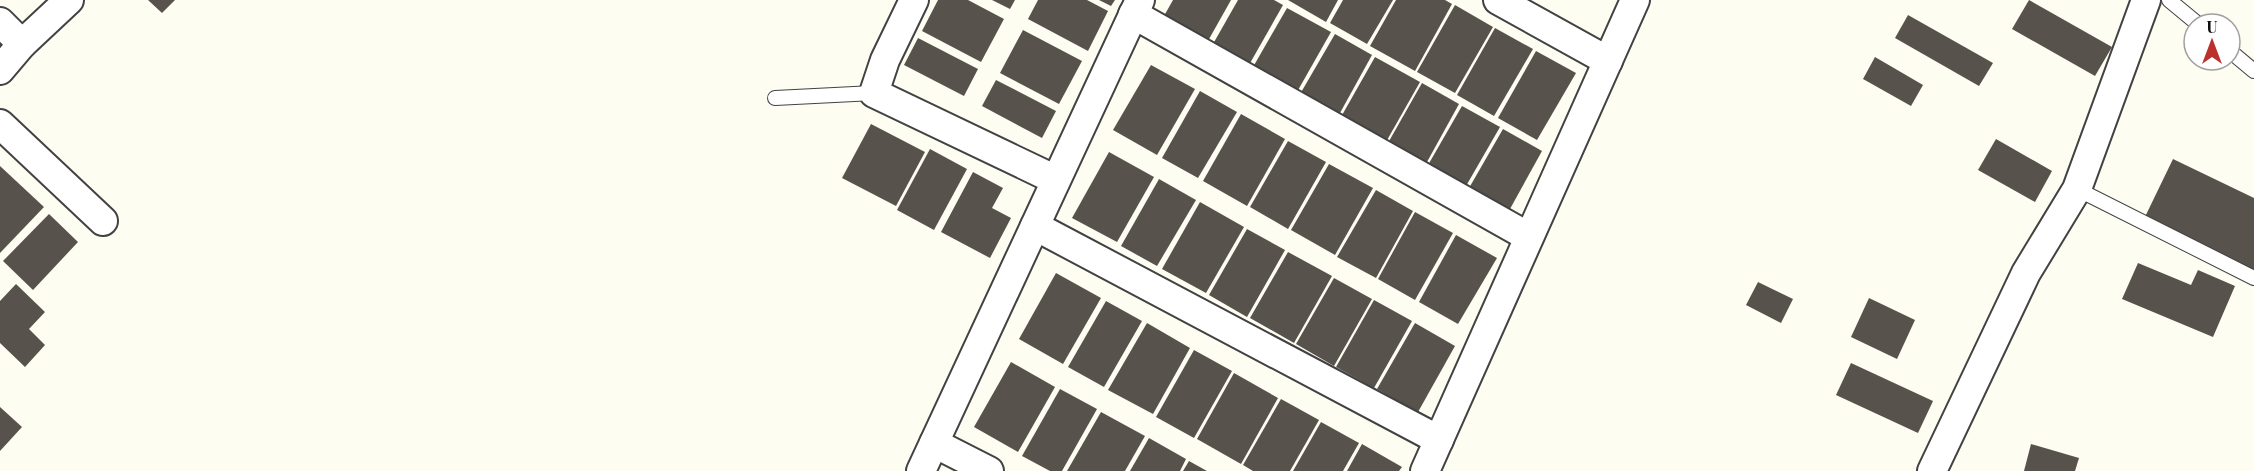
<svg xmlns="http://www.w3.org/2000/svg" width="2254" height="471" viewBox="0 0 2254 471" font-family="'Playfair Display',serif">
  <style>
    .building { fill: #58524c }
    .lines { fill: none; stroke-linecap: round; stroke-linejoin: round }
    .service-casing { stroke: #424242; stroke-width: 16 }
    .minor-casing { stroke: #424242; stroke-width: 32 }
    .service { stroke: #fff; stroke-width: 14 }
    .minor { stroke: #fff; stroke-width: 28 }
  </style>
  <rect width="100%" height="100%" fill="#fefdf2"/>
  <g class="building">
    <path d="M148,0h27l-13,13z"/>
    <path d="M938,0h30l36,19 -23,43 -59,-31z"/>
    <path d="M992,0h23l-5,9z"/>
    <path d="M1038,0h49l21,11 -20,40 -60,-32z"/>
    <path d="M1099,0h16l-4,6z"/>
    <path d="M1173,0h58l-27,48 -44,-25z"/>
    <path d="M1238,0h36l9,5 -38,67 -36,-21z"/>
    <path d="M1288,0h50l-12,22z"/>
    <path d="M1343,0h50l-26,44 -37,-21z"/>
    <path d="M1396,0h49l7,4 -37,67 -45,-25z"/>
    <path d="M2029,0l83,47 -17,29 -83,-47z"/>
    <path d="M1455,5l38,22 -38,66 -38,-21z"/>
    <path d="M1287,8l44,24 -38,67 -44,-25z"/>
    <path d="M1908,15l85,48 -14,23 -84,-48z"/>
    <path d="M1495,28l38,21 -39,67 -37,-21z"/>
    <path d="M1023,30l59,31 -23,43 -59,-31z"/>
    <path d="M1335,34l37,21 -37,67 -39,-21z"/>
    <path d="M918,38l60,31 -14,27 -60,-31z"/>
    <path d="M1536,51l40,22 -39,67 -39,-22z"/>
    <path d="M1375,57l45,25 -38,67 -45,-25z"/>
    <path d="M1875,57l48,28 -12,21 -48,-27z"/>
    <path d="M1151,65l44,24 -38,66 -44,-25z"/>
    <path d="M996,80l60,31 -14,27 -60,-32z"/>
    <path d="M1422,83l37,21 -37,67 -38,-21z"/>
    <path d="M1200,91l37,21 -39,66 -36,-20z"/>
    <path d="M1462,106l38,21 -38,66 -38,-21z"/>
    <path d="M1241,114l44,25 -38,67 -44,-25z"/>
    <path d="M871,124l54,28 -29,54 -54,-28z"/>
    <path d="M1503,129l39,22 -37,67 -40,-23z"/>
    <path d="M1996,139l56,32 -17,31 -57,-32z"/>
    <path d="M1288,141l38,21 -38,67 -38,-22z"/>
    <path d="M930,149l37,20 -33,61 -37,-20z"/>
    <path d="M1109,152l45,25 -37,65 -45,-24z"/>
    <path d="M2173,159l81,39v74l-111,-51z"/>
    <path d="M1329,164l44,24 -38,67 -44,-25z"/>
    <path d="M0,166l44,41 -44,46z"/>
    <path d="M973,172l30,16 -11,20 19,10 -21,40 -49,-26z"/>
    <path d="M1159,179l37,21 -39,66 -36,-20z"/>
    <path d="M1376,190l37,21 -37,67 -39,-21z"/>
    <path d="M1200,202l44,25 -38,66 -44,-24z"/>
    <path d="M1415,212l38,21 -38,67 -37,-21z"/>
    <path d="M49,214l29,28 -45,48 -30,-29z"/>
    <path d="M1247,229l38,21 -38,67 -38,-22z"/>
    <path d="M1456,235l41,23 -39,66 -39,-22z"/>
    <path d="M1288,252l44,24 -38,67 -44,-25z"/>
    <path d="M2138,263l53,22 7,-15 37,16 -22,51 -91,-38z"/>
    <path d="M1056,273l45,25 -38,66 -44,-25z"/>
    <path d="M1334,278l38,21 -38,67 -38,-22z"/>
    <path d="M1758,282l35,17 -12,24 -35,-18z"/>
    <path d="M16,284l29,28 -16,17 16,16 -20,22 -25,-24v-42z"/>
    <path d="M1869,298l46,22 -18,39 -46,-22z"/>
    <path d="M1374,300l38,21 -38,67 -38,-21z"/>
    <path d="M1106,301l36,20 -38,66 -36,-20z"/>
    <path d="M1147,323l43,25 -37,66 -45,-24z"/>
    <path d="M1415,323l40,23 -37,66 -41,-23z"/>
    <path d="M1194,350l38,21 -38,67 -38,-21z"/>
    <path d="M1011,362l44,25 -37,65 -44,-25z"/>
    <path d="M1851,363l82,38 -15,32 -82,-38z"/>
    <path d="M1234,373l44,25 -37,66 -44,-25z"/>
    <path d="M1060,389l37,20 -35,62h-12l-28,-15z"/>
    <path d="M1281,399l38,21 -29,51h-37l-10,-6z"/>
    <path d="M0,407l22,20 -22,24z"/>
    <path d="M1101,412l44,24 -20,35h-58z"/>
    <path d="M1321,422l38,21 -16,28h-50z"/>
    <path d="M1149,438l37,21 -6,12h-50z"/>
    <path d="M1362,444l40,23 -3,4h-52z"/>
    <path d="M2031,444l48,14 -4,13h-51z"/>
    <path d="M1189,461l18,10h-24z"/>
  </g>
  <g class="lines">
    <g class="service-casing">
      <g id="service">
        <path d="M2169,0l29,24"/>
        <path d="M2230,51l24,20"/>
        <path d="M775,98l99,-5"/>
        <path d="M2077,189l177,89"/>
      </g>
    </g>
    <g class="minor-casing">
      <g id="minor">
        <path d="M914,0l-29,60 -11,33 182,87"/>
        <path d="M1498,0l110,61"/>
        <path d="M1133,14l396,223"/>
        <path d="M0,22l22,22"/>
        <path d="M0,70l22,-26 47,-44"/>
        <path d="M0,124l103,97"/>
        <path d="M1035,226l404,214"/>
        <path d="M934,443l55,28"/>
        <path d="M921,471l219,-471"/>
        <path d="M1425,471l210,-471"/>
        <path d="M1932,471l94,-198 51,-84 69,-189"/>
      </g>
    </g>
    <use href="#service" class="service"/>
    <use href="#minor" class="minor"/>
  </g>
  <g transform="translate(2212 42)"><circle r="28" fill="#ffffff" stroke="#9f9f9f" stroke-width="1.5"/>
  <path d="M0-4.5L10 22L0 15L-10 22Z" fill="#bb322c"/>
  <text y="-9" font-size="16" font-weight="bold" text-anchor="middle" fill="#0f0f0f">U</text>
  </g>
</svg>
